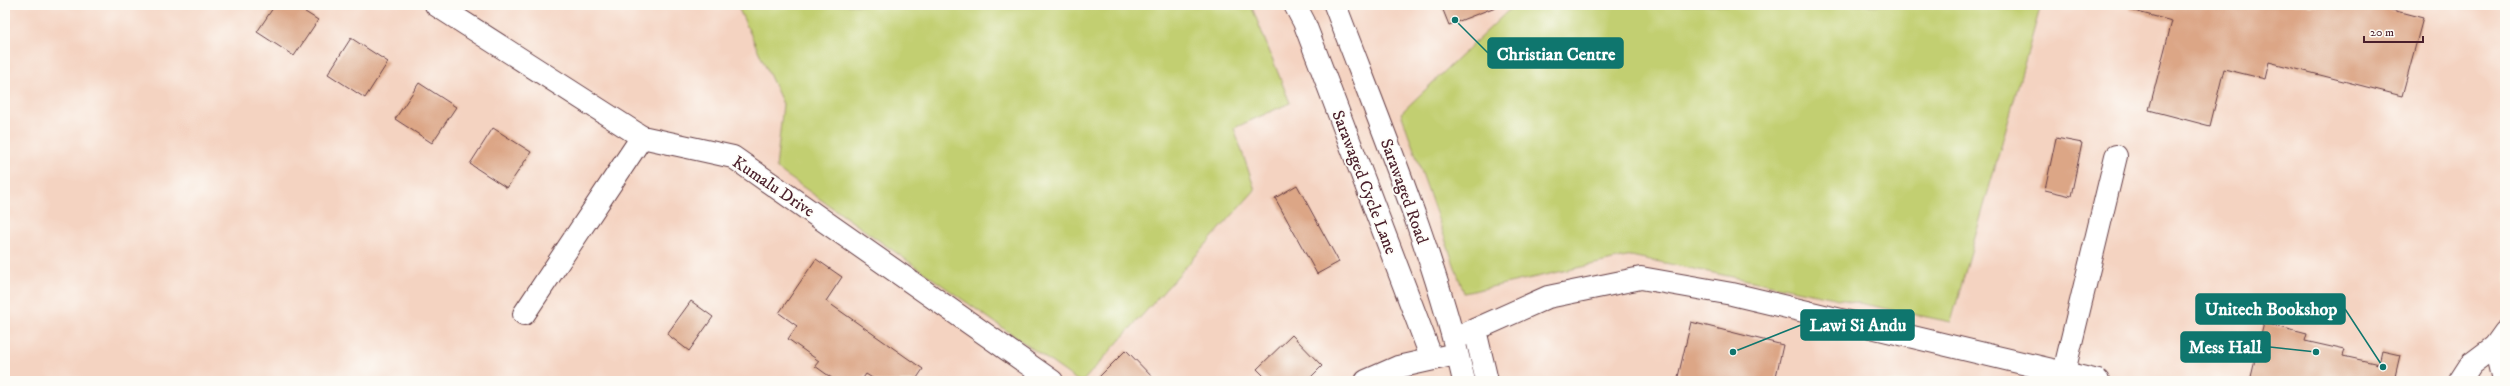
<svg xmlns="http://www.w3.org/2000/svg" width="2510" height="386" viewBox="0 0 2510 386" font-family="'IM FELL DW Pica',serif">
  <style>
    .built { fill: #f4d3c1 }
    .green { fill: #c2cf71; stroke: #86774e }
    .building { fill: #dca686 }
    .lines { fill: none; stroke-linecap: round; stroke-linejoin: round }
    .minor-casing { stroke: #643d44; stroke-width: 24 }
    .minor { stroke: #fff; stroke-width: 22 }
    .labels { text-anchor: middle; stroke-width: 3.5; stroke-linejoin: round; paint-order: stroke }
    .street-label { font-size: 17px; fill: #4a1f2b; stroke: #fdfcf7 }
    .leader { fill: none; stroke: #0f766e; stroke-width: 1.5 }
    .callout-dot { fill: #0f766e; stroke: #fdfcf7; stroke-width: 1.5 }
    .callout { fill: #0f766e; stroke: #0f766e; stroke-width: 1.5 }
    .callout-label { font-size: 18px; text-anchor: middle; font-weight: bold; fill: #fff }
  </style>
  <rect width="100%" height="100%" fill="#fdfcf7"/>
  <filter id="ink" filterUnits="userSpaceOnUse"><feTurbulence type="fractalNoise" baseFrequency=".025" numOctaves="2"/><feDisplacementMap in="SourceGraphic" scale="8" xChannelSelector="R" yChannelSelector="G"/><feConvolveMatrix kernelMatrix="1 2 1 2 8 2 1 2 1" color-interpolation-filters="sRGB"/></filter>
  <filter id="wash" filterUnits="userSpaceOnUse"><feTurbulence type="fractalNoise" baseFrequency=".012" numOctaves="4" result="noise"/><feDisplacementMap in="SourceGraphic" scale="16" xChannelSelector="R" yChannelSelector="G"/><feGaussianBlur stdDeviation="0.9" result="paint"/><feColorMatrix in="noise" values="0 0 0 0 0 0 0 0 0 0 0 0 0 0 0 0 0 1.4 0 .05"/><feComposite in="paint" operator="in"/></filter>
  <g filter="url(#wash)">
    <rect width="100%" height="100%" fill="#f4e9d3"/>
    <rect class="built" x="5" y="5" width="2500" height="376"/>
    <g class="green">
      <path d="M737,5h514l39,98 -56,25 21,62 -172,191h-5l-302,-213 7,-64z"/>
      <path d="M1514,5h527l-90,317 -320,-66 -167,37 -63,-180z"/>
    </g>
    <g id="blocks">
      <g class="building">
        <path d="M275,5h19l24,15 -24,36 -37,-24z"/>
        <path d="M1441,5h57v1l-49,19z"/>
        <path d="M2131,5h242l50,13 -21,78 -133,-34 -4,17 -41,-10 -14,57 -61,-16 23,-89 -42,-11z"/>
        <path d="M351,38l37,24 -23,36 -37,-24z"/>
        <path d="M419,83l37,24 -24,36 -37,-24z"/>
        <path d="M493,128l38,24 -24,36 -37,-24z"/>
        <path d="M2056,138l26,5 -11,53 -26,-6z"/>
        <path d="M1297,185l42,77 -22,12 -42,-76z"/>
        <path d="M816,259l26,18 -16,24 97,68 -8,12h-38l-11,-7 -5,7h-25l-21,-15 4,-5 -31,-22 9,-13 -18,-13z"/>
        <path d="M691,301l22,16 -24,34 -22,-17z"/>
        <path d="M1691,322l92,23 -8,36h-98z"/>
        <path d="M2264,323l43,11 -2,7 40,9 -2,6 36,8 3,-13 18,4 -6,26h-144z"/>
        <path d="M1292,335l30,31 -15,15h-38l-12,-12z"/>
        <path d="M1126,350l30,31h-61z"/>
      </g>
    </g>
  </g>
  <g filter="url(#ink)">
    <use href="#blocks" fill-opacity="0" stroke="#643d44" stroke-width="1"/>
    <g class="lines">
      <g class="minor-casing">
        <g id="minor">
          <path d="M436,5l206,132 91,20 319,224"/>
          <path d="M1295,5l9,17 128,337"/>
          <path d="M1335,5c47,124 99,247 129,376"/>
          <path d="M524,314l118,-177"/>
          <path d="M1475,330l12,51"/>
          <path d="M1454,339l94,-42 93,-19 91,16 366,87"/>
          <path d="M2495,346l8,35"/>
          <path d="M2064,372l52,-216"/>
          <path d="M1366,381l32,-14 49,-11"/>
          <path d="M2460,381l11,-17 24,-18 10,-14"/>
        </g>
      </g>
      <use href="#minor" class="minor"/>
    </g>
  </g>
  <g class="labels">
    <g class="street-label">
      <text transform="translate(1365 182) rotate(69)" y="6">Sarawaged Cycle Lane</text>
      <text transform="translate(774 186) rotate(34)" y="6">Kumalu Drive</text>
      <text transform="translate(1405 191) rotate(70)" y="6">Sarawaged Road</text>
    </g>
  </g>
  <path class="leader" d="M1455 20L1488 53M2383 367L2345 309M1733 352L1801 325M2316 352L2270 347"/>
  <g class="callout-dot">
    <circle cx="1455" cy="20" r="4"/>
    <circle cx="2383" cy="367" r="4"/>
    <circle cx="1733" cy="352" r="4"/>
    <circle cx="2316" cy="352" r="4"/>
  </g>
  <g class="callout">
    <rect x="1488" y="38" width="135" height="30" rx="4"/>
    <rect x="2196" y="294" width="149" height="30" rx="4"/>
    <rect x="1801" y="310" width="113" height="30" rx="4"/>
    <rect x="2181" y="332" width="89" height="30" rx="4"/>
  </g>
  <g class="callout-label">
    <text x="1556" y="60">Christian Centre</text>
    <text x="2271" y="315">Unitech Bookshop</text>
    <text x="1858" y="331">Lawi Si Andu</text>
    <text x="2225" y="353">Mess Hall</text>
  </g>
  <rect width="2510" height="386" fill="none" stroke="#fdfcf7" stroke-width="20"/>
  <path d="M2364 36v6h59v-6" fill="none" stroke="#4a1f2b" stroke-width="2"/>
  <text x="2370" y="36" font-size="12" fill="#4a1f2b" stroke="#fdfcf7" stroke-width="3" paint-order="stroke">20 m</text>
</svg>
